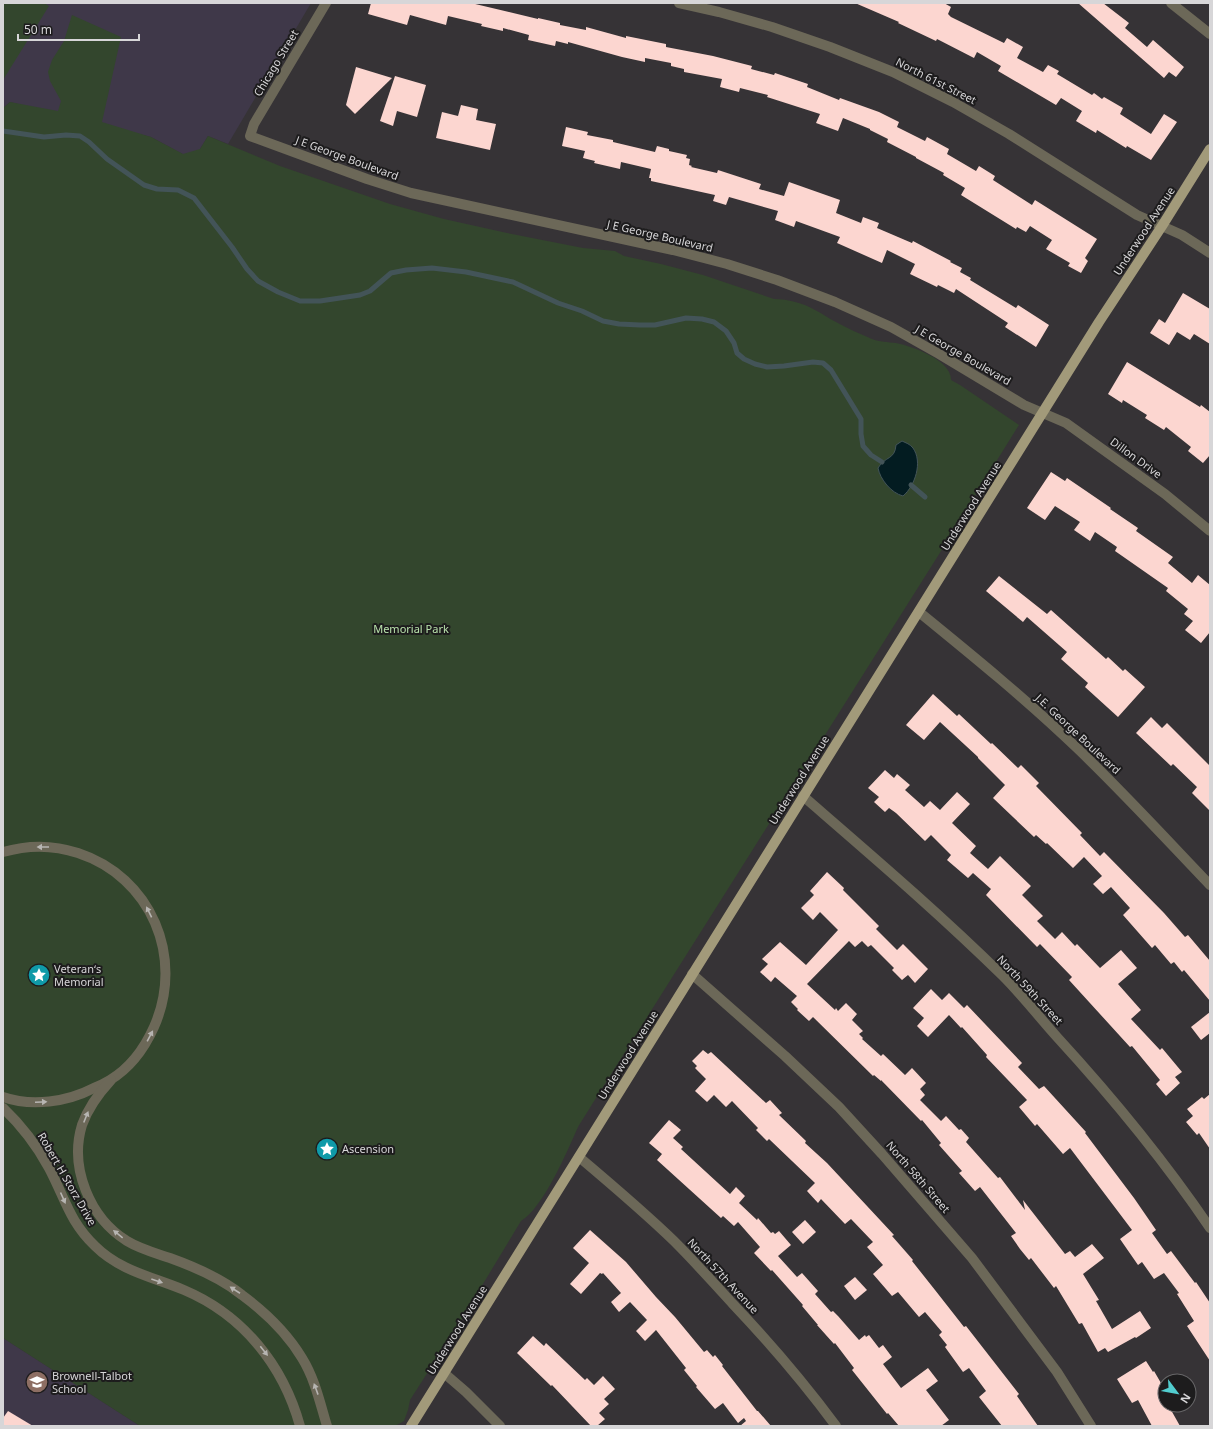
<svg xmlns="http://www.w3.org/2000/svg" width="1213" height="1429" viewBox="0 0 1213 1429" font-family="'Noto Sans',sans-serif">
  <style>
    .education { fill: #3f3849 }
    .green { fill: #33462d }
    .water { fill: #031c21; stroke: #435458 }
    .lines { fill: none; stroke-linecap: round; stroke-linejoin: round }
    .stream { stroke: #435458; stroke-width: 5 }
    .building { fill: #fcd6d0 }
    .minor { stroke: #6c6858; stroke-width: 10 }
    .major { stroke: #a29a7a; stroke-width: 10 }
    .oneway { fill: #b7b5b2 }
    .labels { text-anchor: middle; stroke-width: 4; stroke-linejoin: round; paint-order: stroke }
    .street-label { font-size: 11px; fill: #d7d6d8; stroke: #1d1c1d }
    .park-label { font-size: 11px; fill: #b8e1ab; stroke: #1d1c1d }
    .poi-label { font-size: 11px; fill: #d7d6d8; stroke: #1d1c1d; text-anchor: start }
  </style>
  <rect width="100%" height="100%" fill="#363336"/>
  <g class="education">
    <path d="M3,3h308l-83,141 -20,-8 -11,18 -9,3 -37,-20 -141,-35 -7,6z"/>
    <path d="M3,1338l137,88h-137z"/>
  </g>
  <g class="green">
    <path d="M3,3h41l5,3 -46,74z"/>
    <path d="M72,15l49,22 -19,85 49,15 32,17 17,-5 8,-13 72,30 110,38 54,15 63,14 76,15 32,3 9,5 37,8 42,11 71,24c14,0 29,4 41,11 7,3 14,9 21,12 11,6 24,12 36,17 7,3 16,3 24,4 15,3 56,17 55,37l9,5 59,40 -48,77c-1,15 -11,29 -23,38l-357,566c-4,7 -9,14 -13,21 -11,25 -35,81 -57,94l-61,101 -50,78 -2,10 -4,11 -9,5h-255l-137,-88v-1230l7,-6 48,9 3,-10 -11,-20 -2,-9 4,-12 12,-19z"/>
  </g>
  <path class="water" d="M902,441c4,2 8,3 11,7 10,14 2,38 -10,48 -12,-3 -23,-17 -25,-28 7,-12 17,-8 18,-23z"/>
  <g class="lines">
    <g class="stream">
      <path d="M3,131l41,6 22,-2 14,1 9,6 18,17 37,26 13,4 21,1 16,8 38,49 15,22 11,12 20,11 22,9h20l40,-6 10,-4 21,-18 15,-3 26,-2 34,4 47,10 45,21 24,8 21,10 16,3 21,1h15l31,-7 16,1 12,3 12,9 8,12 3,10 7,6 11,5 12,3 17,-1 29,-4 10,1 8,7 30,49v15l2,12 8,9 11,7"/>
      <path d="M911,485l14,12"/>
    </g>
  </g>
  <g class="building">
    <path d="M371,3h100l67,16v-1l22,5v2l26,5v-3l40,11v-2l40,8v3l47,9 39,10 -1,3 23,6 1,-2 33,11 -1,3 32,13 1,-2 39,14 20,10 -2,5 28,14 2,-4 22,12 -2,5 29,17 3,-5 16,10 -2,4 39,25 3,-5 62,39 -12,19 3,3 -7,12 -13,-7 2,-3 -24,-14 6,-9 -22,-14 -4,6 -9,-5 -1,2 -55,-34 4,-7 -22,-13 1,-2 -28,-15v-1l-29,-15 1,-3 -18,-9v-1l-27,-11 -5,13 -22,-8 4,-9 -53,-17 1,-2 -28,-7 -1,4 -19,-5 2,-8 -38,-7v-3l-13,-3v-3l-26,-5v4l-23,-5 -54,-15v2l-12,-3 -1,5 -27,-6 1,-5 -26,-7v3l-22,-5 1,-2 -34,-8 -2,9 -36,-10 -3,10 -39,-11z"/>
    <path d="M855,3h89l7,4 -3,7 3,3 53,26 3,-5 16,9 -6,11 26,14 5,-7 11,6 -2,3 35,21 2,-2 8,6 2,-2 19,11 -3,6 31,20 13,-20 13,8 -26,38 -24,-14 -1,2 -29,-18 -1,3 -20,-12 6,-10 -21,-13 -5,7 -58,-34 3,-5 -24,-14 -3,6 -37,-19 -1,2 -38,-18 1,-1z"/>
    <path d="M1078,3h25l26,20 -4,5 22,19 6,-7 31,27 -8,10 -7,-5 -5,6z"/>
    <path d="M356,67l36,11 -37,36 -9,-9z"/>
    <path d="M395,76l31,9 -9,32 -20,-6 -4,15 -13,-5z"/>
    <path d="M461,105l17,4 -2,11 20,4 -6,26 -54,-12 6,-26 16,4z"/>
    <path d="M566,127l22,5 -1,3 26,5v2l42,10 2,-6 12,3v2l18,4 -1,3 4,1 -1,6 3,1 -1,1 26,6 1,-3 43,14 -2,5 25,7 5,-14 51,18 -4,13 25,10 2,-6 16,6 -2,5 35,15 1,-2 38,20 -1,1 12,6 -2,4 11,6 -1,2 46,28 2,-3 31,20 -13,22 -31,-20 3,-4 -52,-34 -2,4 -16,-8 -1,2 -27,-13 5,-10 -28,-14 -5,13 -45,-20 3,-6 -44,-16 -2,6 -19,-7 3,-9 -49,-14 -3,8 -13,-4 2,-6 -64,-14v-3h-2l2,-9 -30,-7 -1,7 -26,-6 1,-2 -12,-3 2,-7 -23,-5z"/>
    <path d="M1183,293l27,16v35l-16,-10 -4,6 -13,-8 -8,13 -19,-12 9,-14 6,4z"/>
    <path d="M1127,362l73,45 1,-2 9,7v43l-7,8 -15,-12 3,-4 -25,-20 -2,3 -19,-12 2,-3 -24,-15 -1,3 -14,-9z"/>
    <path d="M1051,472l14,9 2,-3 44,30 -1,1 28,19 -2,3 37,26 -5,6 24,20 6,-8 12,10v47l-9,11 -16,-13 8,-9 -9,-7 4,-5 -22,-18 2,-3 -53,-37 2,-4 -22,-15 -5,9 -16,-11 6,-8 -25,-16 -10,14 -18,-12z"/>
    <path d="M999,576l48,38 4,-4 55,49 2,-2 15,14 2,-2 20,18 -27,30 -33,-30 3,-4 -27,-24 6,-7 -40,-35 -4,5 -37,-31z"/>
    <path d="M933,694l24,22 2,-2 32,30 1,-1 26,25 3,-3 18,18 -3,3 46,47 -2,2 20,21 4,-4 60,61 21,24 3,-2 22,26v40l-26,-31 -2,2 -8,-10 -3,2 -16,-19 -3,3 -29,-33 7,-7 -19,-21 -8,7 -10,-10 9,-8 -18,-19 -11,11 -26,-25 -1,1 -10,-9 -2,2 -41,-39 12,-13 -27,-27v-1l-38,-35 -16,18 -18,-15z"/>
    <path d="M1151,717l11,11 5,-5 43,43v45l-18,-18 5,-6 -24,-23 -2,2 -35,-33z"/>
    <path d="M885,770l9,8 3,-4 13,11 -5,5 19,17 6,-6 10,9 17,-18 13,12 -18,19 24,23 -6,7 18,16 12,-13 31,30 -9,9 21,21 -6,5 18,18 7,-7 13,14 2,-2 23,24 21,-18 16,18 -19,16 23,26 -10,9 29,31 2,-2 20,24 -7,5 5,6 -14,13 -10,-12 4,-4 -28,-34 -2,1 -61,-67 3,-3 -32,-33 -3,3 -51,-52 5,-6 -18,-16 -5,5 -21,-18 4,-5 -20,-20 -6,6 -29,-28 -7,-5 -4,4 -11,-10 5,-5 -11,-9z"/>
    <path d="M827,872l17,16 -1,2 36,36 -3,3 21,21 6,-6 25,25 -13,14 -7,-8 -6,5 -10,-10 2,-2 -23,-23 -3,2 -6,-6 -7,6 -6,-6 -42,43 28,26 1,-2 2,3 8,-8 11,11 -5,6 11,11 -4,3 4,4 -1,1 19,17 2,-2 22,21 7,-7 14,15 -6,6 5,6 -5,5 21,21 5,-5 13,14 2,-1 8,9 -3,4 32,36 2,-1 25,33 -2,-10 42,54 5,-3 5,6 17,-13 12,14 -21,16 16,26 -3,1 16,28 28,-18 11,17 -15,10 -1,-1 -27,15 -3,-4 -7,4 -16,-29 -3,1 -23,-38 -2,2 -23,-30 -2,2 -9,-11 -9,-13 5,-3 -36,-46 -5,4 -16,-18 3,-2 -23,-26 2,-2 -19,-23 -1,1 -40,-41v1l-7,-6 -1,1 -60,-59 -4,4 -12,-11 1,-1 -7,-7 6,-6 -22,-19 -4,5 -11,-10 8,-8 -6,-5 18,-17 26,23 32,-35 -18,-18 -7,8 -12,-12 13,-13 -4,-4z"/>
    <path d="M931,989l11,11 7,-7 15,15 3,-3 55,58 -4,4 21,22 5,-3 42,46 -1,1 49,65 22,32 -4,3 15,21 4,-3 24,32 1,-1 14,21v58l-23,-35 7,-5 -17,-27 2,-1 -15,-20 -10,6 -12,-17 -4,3 -18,-26 12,-9 -62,-82 -7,6 -26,-30 -2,2 -16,-19 8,-7 -41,-43 1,-2 -25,-28 -1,1 -12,-13 -21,22 -11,-11 7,-8 -11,-10z"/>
    <path d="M1210,1012v21l-9,7 -10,-13z"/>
    <path d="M703,1050l5,4 3,-2 55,51 4,-3 12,13 -3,2 27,26 -1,2 22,20 67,72 -2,1 21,24 -1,1 23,29 29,37 2,-1 53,68 -2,2 21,30h-36l-23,-29 7,-6 -17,-23 -6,4 -18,-25 2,-2 -8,-10 3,-3 -17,-20 -6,5 -21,-25 -6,4 -19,-22 10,-9 -16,-18 6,-5 -22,-23 -6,5 -24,-25 -3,4 -11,-12 8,-8 -46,-44 -2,2 -11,-11 2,-2 -26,-27 -6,6 -12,-12 -7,7 -12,-11 11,-12 -11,-11 2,-2 -5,-5z"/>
    <path d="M1210,1094v55l-11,-16 -2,2 -11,-13 7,-6 -6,-7 15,-12 2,2z"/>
    <path d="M669,1120l12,10 -8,8 10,9 -2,2 49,45 6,-7 9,9 -6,7 18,17 1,-2 13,15 2,-1 2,2 4,-3 12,14 -13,11 19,21 5,-4 16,18 -3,3 16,18 2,-1 5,5 21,24 6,-5 1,2 3,-2 10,13 4,-3 9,12 -9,7 18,24 27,-20 10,13 -12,9 23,30 -8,6h-42l-11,-13 -1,1 -35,-44 2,-2 -19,-25 -1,1 -17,-19h1l-16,-19 1,-1 -31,-35 -1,1 -17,-18 6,-6 -22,-25 -4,4 -11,-10 -2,2 -64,-58 5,-6 -13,-11z"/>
    <path d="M805,1220l11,12 -13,12 -11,-12z"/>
    <path d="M590,1230l36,32 30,35 19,20 29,35 3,-2 6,7 2,-2 8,10 -1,1 35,45h1l13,15h-31l6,-5 -2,-3 -6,5 -15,-20 -8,6 -19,-22 1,-1 -13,-16 2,-2 -30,-38 -11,11 -9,-10 11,-11 -17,-18 -11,10 -8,-10 10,-9 -18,-20 -1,1 -2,-1 -19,21 -11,-10 19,-21 -16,-15z"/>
    <path d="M855,1277l12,13 -12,10 -11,-14z"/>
    <path d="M533,1336l11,10 2,-3 39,37 2,-2 7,7 9,-9 12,13 -11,10 5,5 -10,9 6,6 -8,7h-6l-39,-41 -1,1 -34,-33z"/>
    <path d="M1146,1361l7,11 1,-1 11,19v15h8l2,3 -4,2 9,16h-28l-14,-26 -6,3 -15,-24z"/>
    <path d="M8,1411l25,15h-30v-8z"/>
  </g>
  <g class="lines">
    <g class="minor">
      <path d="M326,3l-72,121 -4,12 117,43 44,14 262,57 54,14 50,16 58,22 56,25 48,27 85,51 42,18 99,71 45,37"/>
      <path d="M679,3l40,9 53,15 58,20 63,25 60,30 56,32 128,81 45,20 28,18"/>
      <path d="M1171,3l39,31"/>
      <path d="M919,612c54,44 108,88 158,136 46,44 89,91 133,137"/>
      <path d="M803,796c68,59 136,117 200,180 19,19 36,41 54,61 55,60 107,123 153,191"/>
      <path d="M3,852c24,-7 51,-7 75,1 73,24 107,104 76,174 -9,20 -24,41 -44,53 -5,3 -11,6 -16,8 -27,14 -62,19 -91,9"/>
      <path d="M692,974l93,82 54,51 43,47 90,104 85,114 34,54"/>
      <path d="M111,1080c-12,13 -23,28 -29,45 -13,43 8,93 45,116 13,8 28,12 43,17 25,9 51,20 72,37 23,17 45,38 60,63 13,21 18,45 25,68"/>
      <path d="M3,1108c19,18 34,38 46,60 16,30 20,53 46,78 25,25 58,31 89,44 59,25 99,75 116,136"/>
      <path d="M579,1157c32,27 65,55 95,84 20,20 39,41 58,62 37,39 72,80 104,123"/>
      <path d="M444,1373l22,19 34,34"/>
    </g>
    <path class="major" d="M411,1426l688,-1104 63,-96 48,-77"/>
  </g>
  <defs><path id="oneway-solid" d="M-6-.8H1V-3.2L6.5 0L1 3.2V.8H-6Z"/></defs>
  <g class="oneway">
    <use href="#oneway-solid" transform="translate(43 847) rotate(180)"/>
    <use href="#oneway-solid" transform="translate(149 912) rotate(-116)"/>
    <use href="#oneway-solid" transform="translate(150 1036) rotate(-62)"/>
    <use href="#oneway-solid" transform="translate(41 1102) rotate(-2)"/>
    <use href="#oneway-solid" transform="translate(86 1117) rotate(-68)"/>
    <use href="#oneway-solid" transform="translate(63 1198) rotate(66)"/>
    <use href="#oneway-solid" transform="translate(118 1234) rotate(-141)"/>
    <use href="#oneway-solid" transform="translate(157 1281) rotate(19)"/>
    <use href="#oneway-solid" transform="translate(235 1290) rotate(-147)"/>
    <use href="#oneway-solid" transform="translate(264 1351) rotate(52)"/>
    <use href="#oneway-solid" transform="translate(316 1389) rotate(-110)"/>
  </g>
  <defs>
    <g id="sight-disc" transform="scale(1.15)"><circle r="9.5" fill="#0f9aa8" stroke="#1d1c1d"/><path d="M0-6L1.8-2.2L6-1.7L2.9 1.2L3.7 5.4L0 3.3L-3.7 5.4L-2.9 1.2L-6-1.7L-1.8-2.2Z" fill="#fff"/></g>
    <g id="school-disc" transform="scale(1.15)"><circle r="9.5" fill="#8d6e63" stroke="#1d1c1d"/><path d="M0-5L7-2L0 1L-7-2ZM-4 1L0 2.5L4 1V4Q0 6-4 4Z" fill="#fff"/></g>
  </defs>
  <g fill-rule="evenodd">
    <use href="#sight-disc" x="39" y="975"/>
    <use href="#sight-disc" x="327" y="1149"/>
    <use href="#school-disc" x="37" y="1382"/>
  </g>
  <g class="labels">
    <g class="street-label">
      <text transform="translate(276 63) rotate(-59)" y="4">Chicago Street</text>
      <text transform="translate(936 81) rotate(27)" y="4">North 61st Street</text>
      <text transform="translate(347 158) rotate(20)" y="4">J E George Boulevard</text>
      <text transform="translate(1144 231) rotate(-57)" y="4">Underwood Avenue</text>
      <text transform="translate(660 236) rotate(13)" y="4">J E George Boulevard</text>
      <text transform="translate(963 355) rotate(30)" y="4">J E George Boulevard</text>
      <text transform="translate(1136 458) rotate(36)" y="4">Dillon Drive</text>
      <text transform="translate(971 506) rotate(-58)" y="4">Underwood Avenue</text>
      <text transform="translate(1078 734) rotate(43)" y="4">J.E. George Boulevard</text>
      <text transform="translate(799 780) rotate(-58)" y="4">Underwood Avenue</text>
      <text transform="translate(1030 990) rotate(47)" y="4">North 59th Street</text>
      <text transform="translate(628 1055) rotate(-58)" y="4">Underwood Avenue</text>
      <text transform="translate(918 1177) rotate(49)" y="4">North 58th Street</text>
      <text transform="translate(67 1179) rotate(60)" y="4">Robert H Storz Drive</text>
      <text transform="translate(723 1276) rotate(47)" y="4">North 57th Avenue</text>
      <text transform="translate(457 1330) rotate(-58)" y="4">Underwood Avenue</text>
    </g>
    <g class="park-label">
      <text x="411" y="633">Memorial Park</text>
    </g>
    <g class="poi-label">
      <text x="54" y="973">Veteranʻs<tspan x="54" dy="13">Memorial</tspan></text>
      <text x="342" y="1153">Ascension</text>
      <text x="52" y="1380">Brownell-Talbot<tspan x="52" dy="13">School</tspan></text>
    </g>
  </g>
  <rect width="1213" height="1429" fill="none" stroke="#d7d6d8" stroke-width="8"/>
  <g transform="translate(1177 1393) rotate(122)"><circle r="19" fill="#1d1c1d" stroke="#676668"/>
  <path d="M0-3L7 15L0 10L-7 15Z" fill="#52cdcf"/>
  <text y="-6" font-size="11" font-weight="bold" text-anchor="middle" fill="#d7d6d8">N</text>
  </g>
  <path d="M18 34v6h121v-6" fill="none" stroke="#d7d6d8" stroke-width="2"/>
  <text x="24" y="34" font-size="12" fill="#d7d6d8" stroke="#1d1c1d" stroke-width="3" paint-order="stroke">50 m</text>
</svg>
